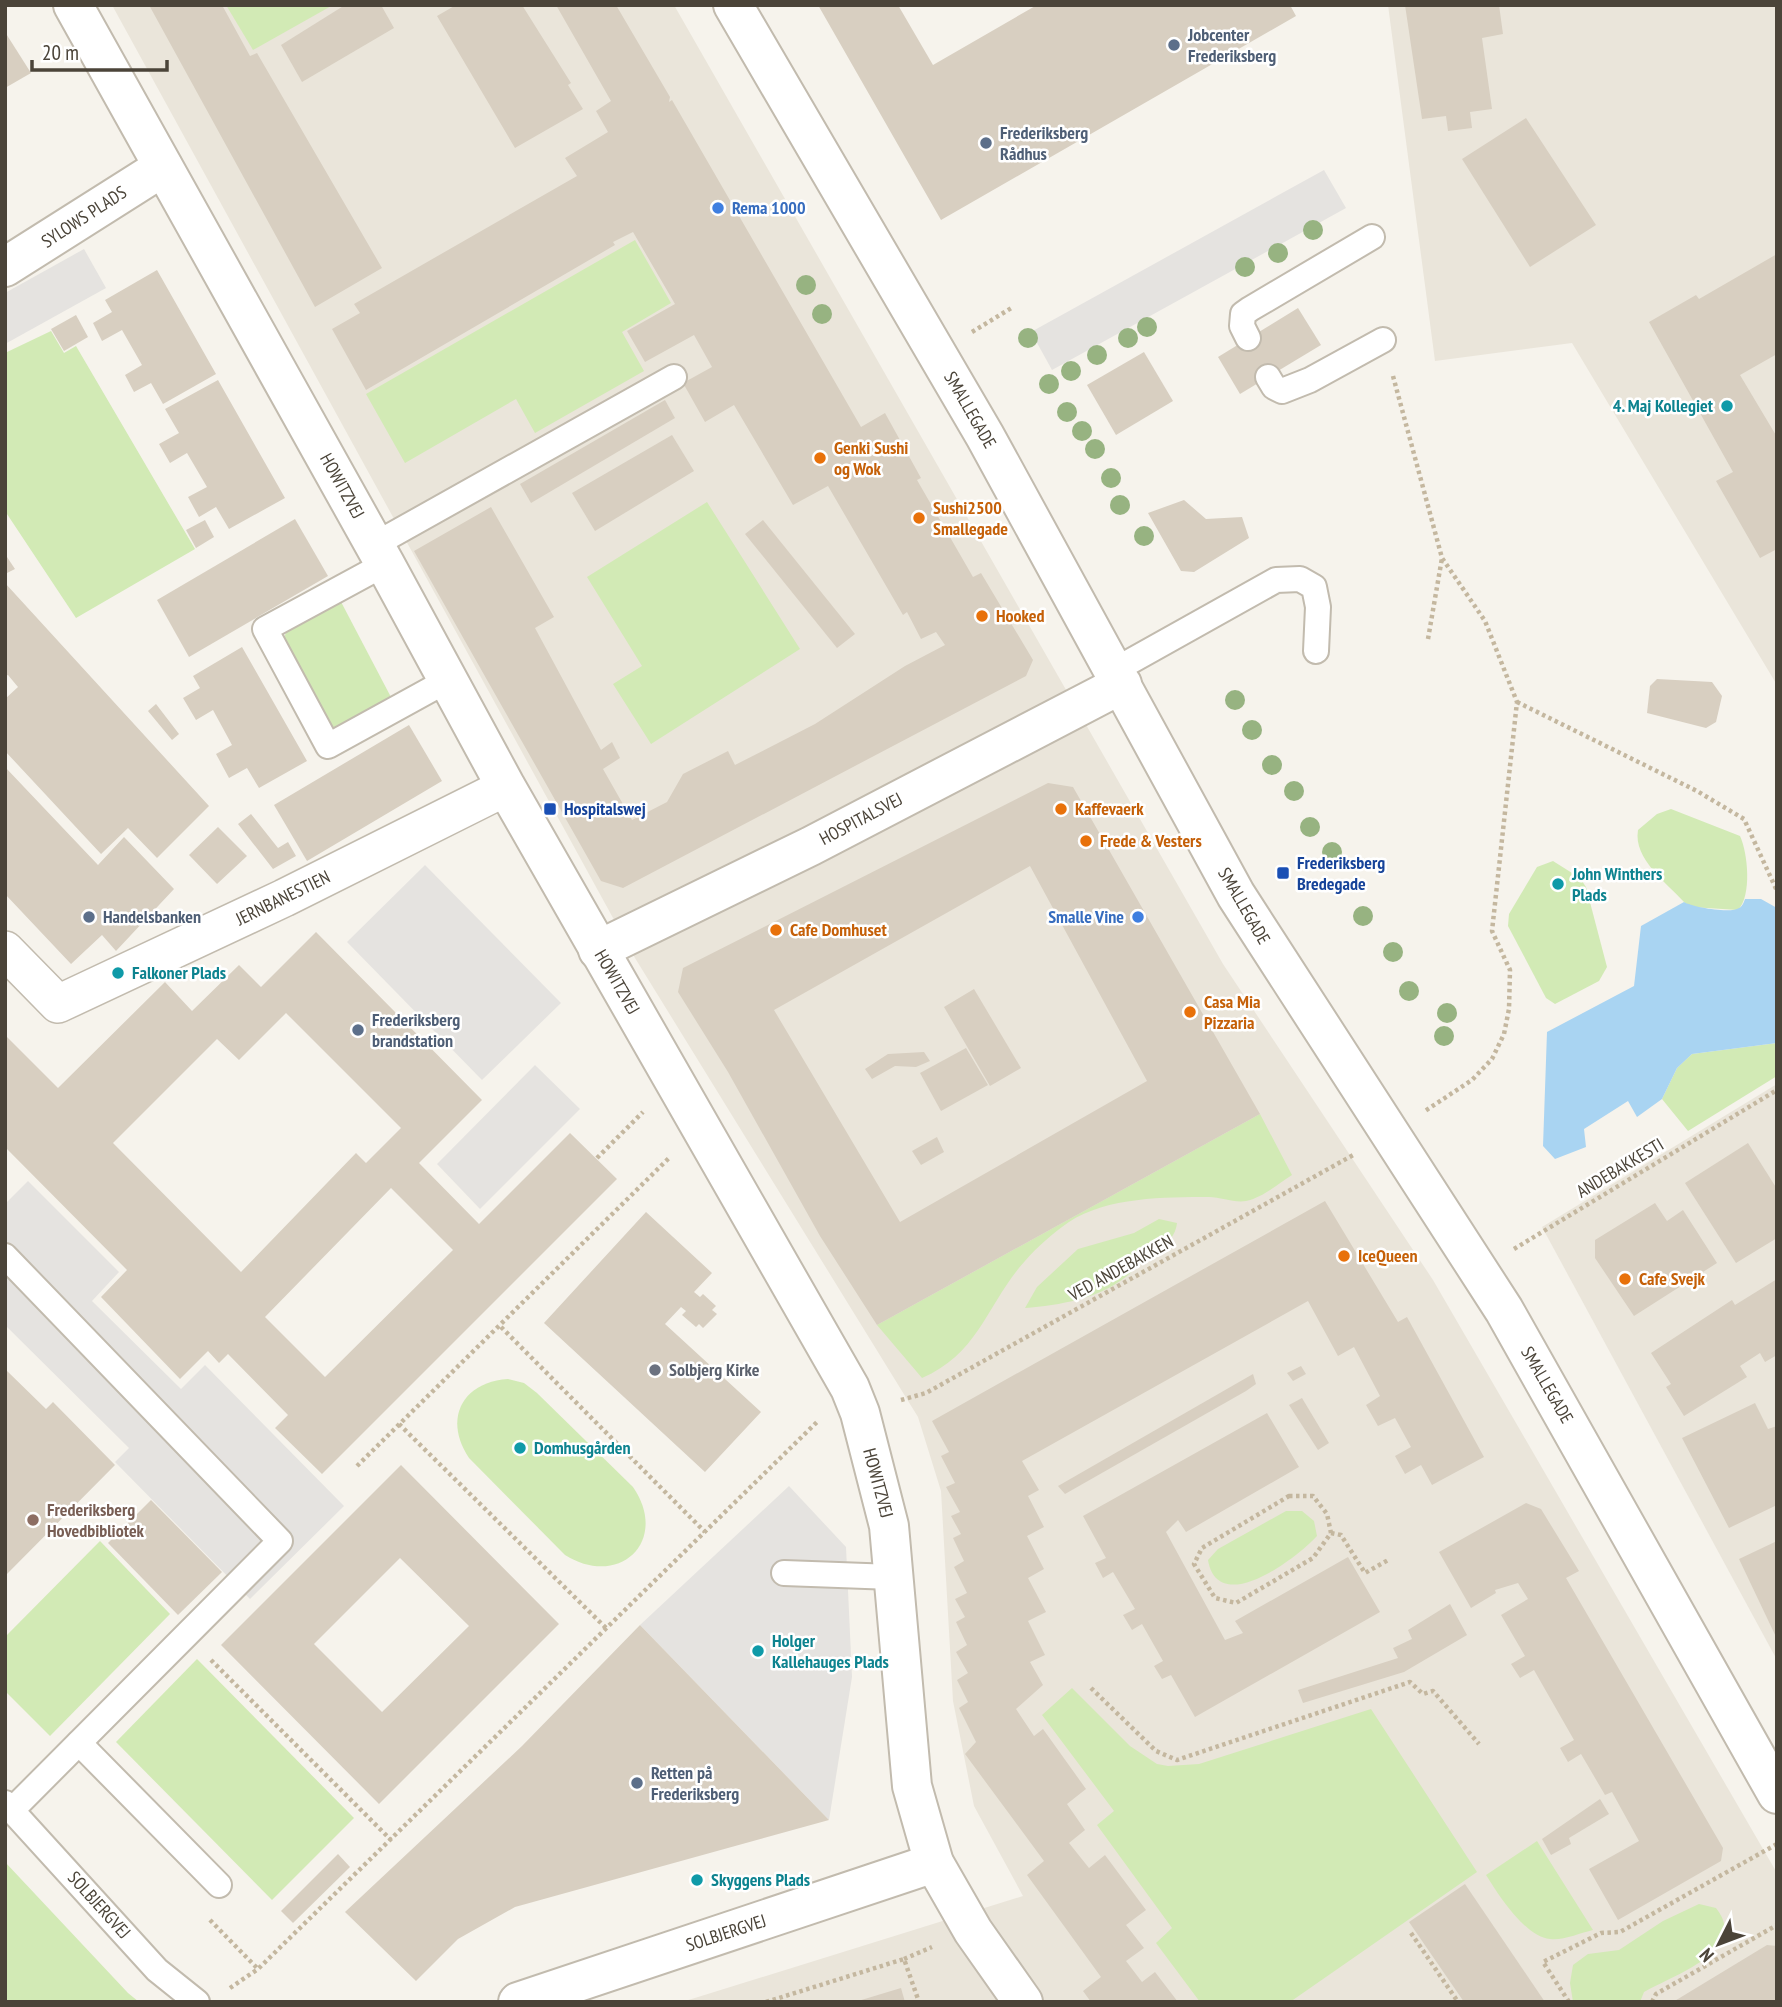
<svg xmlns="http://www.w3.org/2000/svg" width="1782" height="2007" viewBox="0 0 1782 2007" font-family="'PT Sans Narrow',sans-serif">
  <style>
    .residential { fill: #eae5da }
    .green { fill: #d2eab5 }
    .parking { fill: #e5e3e0 }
    .water { fill: #a9d4f2 }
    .building { fill: #d8cfc1; fill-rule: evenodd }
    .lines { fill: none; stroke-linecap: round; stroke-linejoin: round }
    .service-casing { stroke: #c2bbae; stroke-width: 28 }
    .pedestrian-casing { stroke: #c2bbae; stroke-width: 40 }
    .minor-casing { stroke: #c2bbae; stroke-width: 42 }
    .tertiary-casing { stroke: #c2bbae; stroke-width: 42 }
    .path { stroke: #c4b79f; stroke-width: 4.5; stroke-dasharray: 3.5 3.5; stroke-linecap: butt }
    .service { stroke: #fff; stroke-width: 24 }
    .pedestrian { stroke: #fff; stroke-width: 37 }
    .minor { stroke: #fff; stroke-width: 38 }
    .tertiary { stroke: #fff; stroke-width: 38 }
    .tree { fill: #97b381 }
    .service-dot { fill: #5c6f8a; stroke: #fff; stroke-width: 2.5 }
    .shop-dot { fill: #3f7fe0; stroke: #fff; stroke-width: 2.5 }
    .culture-dot { fill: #0f9aa8; stroke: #fff; stroke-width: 2.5 }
    .food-dot { fill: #e8710a; stroke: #fff; stroke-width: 2.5 }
    .transit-dot { fill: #1a4fb4; stroke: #fff; stroke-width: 2.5 }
    .worship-dot { fill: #6b7280; stroke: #fff; stroke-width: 2.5 }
    .education-dot { fill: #8d6e63; stroke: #fff; stroke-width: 2.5 }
    .labels { text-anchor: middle; stroke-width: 5; stroke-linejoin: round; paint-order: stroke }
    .service-label { font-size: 18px; font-weight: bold; fill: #4e5e75; stroke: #fff; text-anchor: start }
    .shop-label { font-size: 18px; font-weight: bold; fill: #366cbe; stroke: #fff; text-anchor: start }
    .street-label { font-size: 18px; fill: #4b4439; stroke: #fff }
    .culture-label { font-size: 18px; font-weight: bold; fill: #0d838f; stroke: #fff; text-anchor: start }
    .food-label { font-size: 18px; font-weight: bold; fill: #c56008; stroke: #fff; text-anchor: start }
    .transit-label { font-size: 18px; font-weight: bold; fill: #164399; stroke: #fff; text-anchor: start }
    .worship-label { font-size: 18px; font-weight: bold; fill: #5b616d; stroke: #fff; text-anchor: start }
    .education-label { font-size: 18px; font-weight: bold; fill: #785e54; stroke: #fff; text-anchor: start }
  </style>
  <rect width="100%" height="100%" fill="#f6f3ec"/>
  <g class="residential">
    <path d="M112,5h562l549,959 210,316 344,593v129h-1095l341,-106 -49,-90 -21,-105 -12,-210 -23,-74 -283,-459z"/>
    <path d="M1388,5h389v680l-205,-342 -137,18z"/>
    <path d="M1777,1084v576l-235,-433z"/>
  </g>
  <g class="green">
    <path d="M226,5h107l-80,45z"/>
    <path d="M635,240l36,63 -49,29 22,39 -109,62 -19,-34 -111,64 -39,-69z"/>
    <path d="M51,331l13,22 12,-7 119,203 -119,69 -71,-107v-158z"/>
    <path d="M707,502l93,147 -149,95 -38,-60 29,-18 -55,-89z"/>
    <path d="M339,598l54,103 -58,29 -5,-4 -48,-85 7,-14z"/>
    <path d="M1671,809l69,27c8,17 12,60 -2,74l-47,-3 -6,-4c-18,-20 -52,-44 -47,-73l19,-16z"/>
    <path d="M1553,861l27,17 6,9 21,80 -8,14 -44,23 -9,-6 -38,-72 1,-12 28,-47z"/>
    <path d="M1777,1043v33l-89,55 -26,-32 15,-31 15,-14z"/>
    <path d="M1260,1114l32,61c-14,9 -30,23 -46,26 -12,2 -25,-4 -37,-4 -44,0 -102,0 -140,25 -16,11 -32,25 -44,39 -38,42 -45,92 -103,117l-45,-53z"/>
    <path d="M1159,1219l18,4c-2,17 -14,22 -27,30 -9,5 -15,16 -23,23 -28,23 -67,29 -102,32l12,-21 41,-38 56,-16z"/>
    <path d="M508,1379l16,4 13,10 96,94c37,54 -14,102 -68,68l-96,-97c-26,-39 -7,-76 39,-79z"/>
    <path d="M1286,1511h16l12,10 3,15c-20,22 -99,82 -109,24l10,-11z"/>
    <path d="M100,1541l70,73 -120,122 -45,-45v-54z"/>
    <path d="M197,1659l157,159 -82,82 -156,-158z"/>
    <path d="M1072,1688l58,58 27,18 11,2 31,-2 172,-55 106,163 -187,130h-90l-44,-59 16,-15 -75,-103 17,-14 -72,-96z"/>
    <path d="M1537,1841l56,89c-13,3 -31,11 -43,9 -25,-2 -52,-45 -64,-64z"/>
    <path d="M5,1862l123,131 11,9h-134z"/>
    <path d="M1699,1904l17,4c34,42 -42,67 -72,84l-4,10h-67l-3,-19 3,-18 15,-11 31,-4 44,-29z"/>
  </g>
  <g class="parking">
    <path d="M1324,170l22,38 -294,162 -21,-38z"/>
    <path d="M84,249l22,39 -101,56v-51z"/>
    <path d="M425,865l136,138 -79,77 -135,-138z"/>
    <path d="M535,1065l45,44 -100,100 -43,-45z"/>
    <path d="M28,1181l91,91 -27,29 89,88 24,-24 139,141 -94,93 -135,-137 14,-14 -124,-123v-121z"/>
    <path d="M789,1486l57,61 6,130 -23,143 -189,-195z"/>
  </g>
  <path class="water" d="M1745,899h16l16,9v135l-85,11 -15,14 -15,31 -25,18 -9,-16 -44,28 2,18 -31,12 -12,-13 4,-114 87,-46 7,-60 43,-24c8,5 47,12 55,6 3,-1 5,-6 6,-9z"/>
  <g class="building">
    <path d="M149,5h73l28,51 7,-3 125,215 -67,39z"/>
    <path d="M345,5h36l13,23 -92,54 -21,-37z"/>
    <path d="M456,5h66l49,78 -3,2 15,24 -68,39 -78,-132z"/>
    <path d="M556,5h60l54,92 -1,5 3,-2 189,327 24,-14 36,65 -4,2 56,97 8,-4 52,87 -7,16 -403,212 -22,-7 -187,-330 77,-44 63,110 -19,11 66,122 11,-8 8,16 -17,11 29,51 35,-18 16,-28 45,-23 7,14 80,-41 90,-58 40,-21 -9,-13 -15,7 -14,-27 -4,3 -75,-129 -35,19 -59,-100 -29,17 -22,-39 29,-16 -18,-32 -49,27 -18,-31 48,-27 -42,-72 -20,10 2,3 -249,145 -34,-61 28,-16 -6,-9 223,-128 -12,-18 43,-26 -12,-21 15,-10z"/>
    <path d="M818,5h80l35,60 104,-60h253l6,11 -355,204z"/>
    <path d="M1405,5h94l4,29 -21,4 10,71 -22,3 2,16 -24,3 -2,-15 -24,3z"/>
    <path d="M5,32l26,41 -26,15z"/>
    <path d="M1526,118l70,107 -66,42 -68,-108z"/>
    <path d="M1777,254v100l-37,21 37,62v112l-17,9 -44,-77 17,-9 -84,-150 47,-27 3,4z"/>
    <path d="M157,270l59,104 -53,30 -12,-21 -17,9 -9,-17 17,-10 -20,-35 -20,11 -9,-18 19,-11 -7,-12z"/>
    <path d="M1298,308l23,37 -81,49 -22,-37z"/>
    <path d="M76,315l12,22 -24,14 -13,-22z"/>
    <path d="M1144,352l29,49 -57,34 -29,-50z"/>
    <path d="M218,380l67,118 -56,31 -13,-22 -17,10 -11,-20 19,-10 -20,-34 -17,10 -11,-19 20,-11 -14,-24z"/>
    <path d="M665,400l10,18 -144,85 -11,-19z"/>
    <path d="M672,435l22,36 -99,60 -23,-38z"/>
    <path d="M1184,500l22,19 36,-2 7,21 -55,34 -13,-1 -33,-58z"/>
    <path d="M295,519l33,57 -139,81 -32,-57z"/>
    <path d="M205,520l9,17 -18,11 -10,-18z"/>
    <path d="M763,520l92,114 -18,14 -92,-114z"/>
    <path d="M5,554l10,15 -10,5z"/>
    <path d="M5,583l204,223 -52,52 -29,-30 -27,26 -96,-103v-52l13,-12 -10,-12 -3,1z"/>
    <path d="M242,647l65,114 -48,27 -12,-20 -18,10 -13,-24 16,-9 -19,-35 -17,10 -13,-22 17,-10 -7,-12z"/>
    <path d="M1657,679l55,3 10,14 -6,26 -10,6 -59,-15 3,-27z"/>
    <path d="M156,704l23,30 -7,6 -24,-29z"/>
    <path d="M409,725l33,56 -135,80 -33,-56z"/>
    <path d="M5,767l93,98 26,-28 50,52 -58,62 -14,-16 -31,29 -66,-70z"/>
    <path d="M1048,783l25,4 187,327 -383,211 -57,-89 -92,-164 -50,-80 5,-24zM1030,866l117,215 -247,141 -126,-212z"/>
    <path d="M251,814l27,34 10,-6 8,14 -23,13 -35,-45z"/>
    <path d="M218,827l29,29 -30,28 -28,-29z"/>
    <path d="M316,932l166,168 -63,63 60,61 91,-91 47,46 -295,295 -47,-46 13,-13 -60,-61 -9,9 -11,-12 -28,28 -79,-82 26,-27 -122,-123v-112l53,53 107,-106 27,29 47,-46 22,22zM286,1013l115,115 -35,35 -10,-10 -115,119 -128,-129 104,-104 22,21zM391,1188l62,62 -128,127 -60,-60z"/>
    <path d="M974,989l47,79 -31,18 -46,-79z"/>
    <path d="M966,1048l22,37 -47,26 -21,-38z"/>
    <path d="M924,1052l6,9 -14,6 -21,-1 -23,13 -7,-10 23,-15z"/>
    <path d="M937,1137l7,15 -23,13 -9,-14z"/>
    <path d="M1748,1143l29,46v49l-41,25 -51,-80z"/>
    <path d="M1325,1201l73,121 9,-5 77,140 -52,28 -11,-20 -16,9 -10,-18 16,-9 -16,-29 -17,8 -12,-21 14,-9 -26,-49 -16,9 -30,-55 -286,160 17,29 -11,6 16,31 -17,9 17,33 -16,9 18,34 -18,9 17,34 -15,7 13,23 -27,24 18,27 9,-7 43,60 -19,15 18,26 -16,13 20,25 16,-13 41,55 -20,15 18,23 -18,13 16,21 13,-10 23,30h-87l-8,-11 18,-14 -74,-102 17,-14 -79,-107 11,-12 -17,-34 9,-6 -11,-22 11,-7 -12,-21 11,-7 -11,-23 9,-5 -10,-18 12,-6 -13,-26 10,-6 -11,-23 8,-4 -10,-18 9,-4 -14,-25 9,-4 -14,-27 8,-4 -17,-31z"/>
    <path d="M1655,1203l12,18 16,-11 34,53 -83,53 -39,-58v-18z"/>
    <path d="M646,1212l66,61 -18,19 6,5 3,-3 13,12 -4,4 5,4 -14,14 -4,-4 -3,3 -14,-12 4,-4 -5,-4 -16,17 96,88 -56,60 -161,-149z"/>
    <path d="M1777,1279v76l-12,7 -5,-9 -20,13 7,11 -63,39 -18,-29 5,-3 -20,-31 81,-53 3,5z"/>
    <path d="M1301,1366l5,8 -13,7 -6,-8z"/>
    <path d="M5,1369l41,40 7,-7 62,63 -110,111z"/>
    <path d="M1253,1374l3,10 -10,7 -181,103 -7,-8z"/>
    <path d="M1302,1398l27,45 -11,7 -29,-45z"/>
    <path d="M1755,1403l13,26 9,-3v79l-48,23 -47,-90z"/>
    <path d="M1267,1413l32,54 -113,65 -8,-12 -12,12 59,108 18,-7 -8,-12 113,-64 32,55 -185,105 -24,-42 -9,4 -8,-13 9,-5 -21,-37 -10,6 -9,-15 12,-6 -22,-37 -10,6 -8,-15 11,-5 -23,-42z"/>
    <path d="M401,1465l158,159 -180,180 -158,-159zM400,1558l69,68 -87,86 -68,-68z"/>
    <path d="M151,1500l71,72 -44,43 -70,-72z"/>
    <path d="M1526,1503l15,6 38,62 -13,7 157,270 -2,13 -103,59 -29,-51 50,-28 -27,-49 -7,3 -24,-41 -13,8 -8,-14 14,-8 -40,-70 -14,8 -9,-14 14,-8 -24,-41 27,-16 -10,-16 -23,7 1,3 -25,15 -32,-56z"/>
    <path d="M1777,1541v98l-38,-80z"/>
    <path d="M1450,1604l17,31 -63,37 -101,31 -5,-13 100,-32 -5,-10 19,-9 -4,-9z"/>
    <path d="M640,1625l189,195 -314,87 -57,32 -42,42 -71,-69 177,-166z"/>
    <path d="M1600,1799l9,15 -40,24 2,6 -20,11 -9,-16z"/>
    <path d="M338,1854l12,13 -57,56 -12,-12z"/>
    <path d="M1465,1884l80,118h-81l-55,-80z"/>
    <path d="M1767,1945l10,1v56h-104z"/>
    <path d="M901,1988l4,14h-47v-1z"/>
  </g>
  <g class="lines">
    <g class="service-casing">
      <g id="service">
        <path d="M1248,338l-6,-12 1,-12 7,-5 122,-72"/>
        <path d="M1268,377l6,10 8,4 28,-11 73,-40"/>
        <path d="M374,545l300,-168"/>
        <path d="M385,564l-120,65 63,117 120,-66"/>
        <path d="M1115,670l161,-90 24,-1 14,8 4,20 -2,44"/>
        <path d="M5,1256l275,285 -268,269"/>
        <path d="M784,1573l109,4"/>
        <path d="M79,1743l140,142"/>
        <path d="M5,1803l152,167 40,32"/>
      </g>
    </g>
    <g class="pedestrian-casing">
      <path id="pedestrian" d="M5,950l53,54 226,-106 222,-111"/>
    </g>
    <g class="minor-casing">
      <g id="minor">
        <path d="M73,5l312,559 121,223 344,601 10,25 29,113 23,260 22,77 39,68 50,71"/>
        <path d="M5,267l158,-100"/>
        <path d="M598,950l213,-104 311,-162"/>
        <path d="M518,2002l416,-139"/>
      </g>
    </g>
    <g class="tertiary-casing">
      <path id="tertiary" d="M733,5l252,431 251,459 268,415 273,484"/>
    </g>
    <g class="path">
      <path d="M972,332l41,-25"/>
      <path d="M1393,376l49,182 43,63 32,81 -25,229 18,39 -1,39 -5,25 -12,25 -20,21 -47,31"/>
      <path d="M1428,639l14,-81"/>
      <path d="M1517,702l180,89 47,28 33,72"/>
      <path d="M597,1158l46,-46"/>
      <path d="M1514,1249l263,-159"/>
      <path d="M501,1327l204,205"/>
      <path d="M901,1400l25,-7 429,-239"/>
      <path d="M399,1424l208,205"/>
      <path d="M357,1466l313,-309"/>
      <path d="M1289,1496h24l14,18 4,19 -18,25 -77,45 -21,-5 -21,-34 8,-16z"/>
      <path d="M1331,1533l10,2 24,38 25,-14"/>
      <path d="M211,1660l180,180"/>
      <path d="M1091,1688l65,63 21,9 233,-78 13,12 10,-3 46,53"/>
      <path d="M210,1920l48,49"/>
      <path d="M1411,1933l47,69"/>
      <path d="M904,1959l28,-12"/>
      <path d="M230,1988l28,-19 560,-548"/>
      <path d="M766,2002l138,-43 15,43"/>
      <path d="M1569,2002l-26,-40 58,-29 19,-1 157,-88"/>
      <path d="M1652,2002l4,-8 121,-69"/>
    </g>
    <use href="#service" class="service"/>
    <use href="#pedestrian" class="pedestrian"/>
    <use href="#minor" class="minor"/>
    <use href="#tertiary" class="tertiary"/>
  </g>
  <g class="tree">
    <circle cx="1313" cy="230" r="10"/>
    <circle cx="1278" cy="253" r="10"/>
    <circle cx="1245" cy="267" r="10"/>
    <circle cx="806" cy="285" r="10"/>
    <circle cx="822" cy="314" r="10"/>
    <circle cx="1147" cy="327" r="10"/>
    <circle cx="1028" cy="338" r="10"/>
    <circle cx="1128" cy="338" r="10"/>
    <circle cx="1097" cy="355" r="10"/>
    <circle cx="1071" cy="371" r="10"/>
    <circle cx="1049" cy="384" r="10"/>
    <circle cx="1067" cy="412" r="10"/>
    <circle cx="1082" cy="431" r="10"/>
    <circle cx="1095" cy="449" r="10"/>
    <circle cx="1111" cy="478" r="10"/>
    <circle cx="1120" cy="505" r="10"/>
    <circle cx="1144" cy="536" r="10"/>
    <circle cx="1235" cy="700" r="10"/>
    <circle cx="1252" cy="730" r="10"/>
    <circle cx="1272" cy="765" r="10"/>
    <circle cx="1294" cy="791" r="10"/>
    <circle cx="1310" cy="827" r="10"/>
    <circle cx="1332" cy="852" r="10"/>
    <circle cx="1363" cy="916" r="10"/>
    <circle cx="1393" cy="952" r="10"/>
    <circle cx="1409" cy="991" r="10"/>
    <circle cx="1447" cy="1013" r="10"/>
    <circle cx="1444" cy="1036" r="10"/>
  </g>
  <g class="service-dot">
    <circle cx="1174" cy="45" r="7"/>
    <circle cx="986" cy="143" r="7"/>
    <circle cx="89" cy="917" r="7"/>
    <circle cx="358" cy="1030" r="7"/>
    <circle cx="637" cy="1783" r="7"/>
  </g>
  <g class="shop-dot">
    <circle cx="718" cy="208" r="7"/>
    <circle cx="1138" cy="917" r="7"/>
  </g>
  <g class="culture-dot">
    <circle cx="1727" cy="406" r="7"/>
    <circle cx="1558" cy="884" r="7"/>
    <circle cx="118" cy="973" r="7"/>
    <circle cx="520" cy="1448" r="7"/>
    <circle cx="758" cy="1651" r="7"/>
    <circle cx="697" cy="1880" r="7"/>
  </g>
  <g class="food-dot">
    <circle cx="820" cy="458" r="7"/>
    <circle cx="919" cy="518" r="7"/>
    <circle cx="982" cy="616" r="7"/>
    <circle cx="1061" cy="809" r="7"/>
    <circle cx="1086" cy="841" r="7"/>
    <circle cx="776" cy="930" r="7"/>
    <circle cx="1190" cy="1012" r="7"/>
    <circle cx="1344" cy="1256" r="7"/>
    <circle cx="1625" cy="1279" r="7"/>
  </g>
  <g class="transit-dot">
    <rect x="543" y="802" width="14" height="14" rx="3.5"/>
    <rect x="1276" y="866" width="14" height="14" rx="3.5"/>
  </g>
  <circle class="worship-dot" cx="655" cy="1370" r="7"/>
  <circle class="education-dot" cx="33" cy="1520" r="7"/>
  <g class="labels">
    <g class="service-label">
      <text x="1188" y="41">Jobcenter<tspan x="1188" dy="21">Frederiksberg</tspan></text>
      <text x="1000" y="139">Frederiksberg<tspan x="1000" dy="21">Rådhus</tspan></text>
      <text x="103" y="923">Handelsbanken</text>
      <text x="372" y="1026">Frederiksberg<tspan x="372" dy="21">brandstation</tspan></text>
      <text x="651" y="1779">Retten på<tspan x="651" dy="21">Frederiksberg</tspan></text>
    </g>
    <g class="shop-label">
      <text x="732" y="214">Rema 1000</text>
      <text x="1124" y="923" text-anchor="end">Smalle Vine</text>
    </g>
    <g class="street-label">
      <text transform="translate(84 217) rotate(-33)" y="6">SYLOWS PLADS</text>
      <text transform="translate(970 410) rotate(60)" y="6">SMALLEGADE</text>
      <text transform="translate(342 486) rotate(61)" y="6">HOWITZVEJ</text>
      <text transform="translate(861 819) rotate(-28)" y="6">HOSPITALSVEJ</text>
      <text transform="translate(283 898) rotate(-26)" y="6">JERNBANESTIEN</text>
      <text transform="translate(1244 906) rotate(60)" y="6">SMALLEGADE</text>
      <text transform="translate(617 982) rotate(60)" y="6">HOWITZVEJ</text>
      <text transform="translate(1620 1168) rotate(-31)" y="6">ANDEBAKKESTI</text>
      <text transform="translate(1121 1268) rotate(-29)" y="6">VED ANDEBAKKEN</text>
      <text transform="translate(1547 1385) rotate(60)" y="6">SMALLEGADE</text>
      <text transform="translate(878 1483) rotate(75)" y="6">HOWITZVEJ</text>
      <text transform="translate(99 1905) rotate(48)" y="6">SOLBJERGVEJ</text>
      <text transform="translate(726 1933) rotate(-18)" y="6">SOLBJERGVEJ</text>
    </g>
    <g class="culture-label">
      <text x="1713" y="412" text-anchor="end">4. Maj Kollegiet</text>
      <text x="1572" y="880">John Winthers<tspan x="1572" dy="21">Plads</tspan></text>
      <text x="132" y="979">Falkoner Plads</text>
      <text x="534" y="1454">Domhusgården</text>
      <text x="772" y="1647">Holger<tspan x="772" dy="21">Kallehauges Plads</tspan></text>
      <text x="711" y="1886">Skyggens Plads</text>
    </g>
    <g class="food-label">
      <text x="834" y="454">Genki Sushi<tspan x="834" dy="21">og Wok</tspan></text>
      <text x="933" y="514">Sushi2500<tspan x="933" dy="21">Smallegade</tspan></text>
      <text x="996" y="622">Hooked</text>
      <text x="1075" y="815">Kaffevaerk</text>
      <text x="1100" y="847">Frede &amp; Vesters</text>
      <text x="790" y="936">Cafe Domhuset</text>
      <text x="1204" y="1008">Casa Mia<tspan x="1204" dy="21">Pizzaria</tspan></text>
      <text x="1358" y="1262">IceQueen</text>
      <text x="1639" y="1285">Cafe Svejk</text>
    </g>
    <g class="transit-label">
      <text x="564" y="815">Hospitalswej</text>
      <text x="1297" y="869">Frederiksberg<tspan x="1297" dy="21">Bredegade</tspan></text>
    </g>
    <g class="worship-label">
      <text x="669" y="1376">Solbjerg Kirke</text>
    </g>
    <g class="education-label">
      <text x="47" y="1516">Frederiksberg<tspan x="47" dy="21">Hovedbibliotek</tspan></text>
    </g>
  </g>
  <rect width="1782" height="2007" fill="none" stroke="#4b4439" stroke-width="14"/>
  <g transform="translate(1719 1944) rotate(228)" stroke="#ffffff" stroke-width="5" paint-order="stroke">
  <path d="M0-5L12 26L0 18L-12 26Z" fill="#4b4439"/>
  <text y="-10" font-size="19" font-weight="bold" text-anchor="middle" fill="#4b4439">N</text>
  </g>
  <path d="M32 60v10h135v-10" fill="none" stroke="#4b4439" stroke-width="3.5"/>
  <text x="42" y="60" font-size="21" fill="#4b4439" stroke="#ffffff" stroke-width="5" paint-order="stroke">20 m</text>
</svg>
